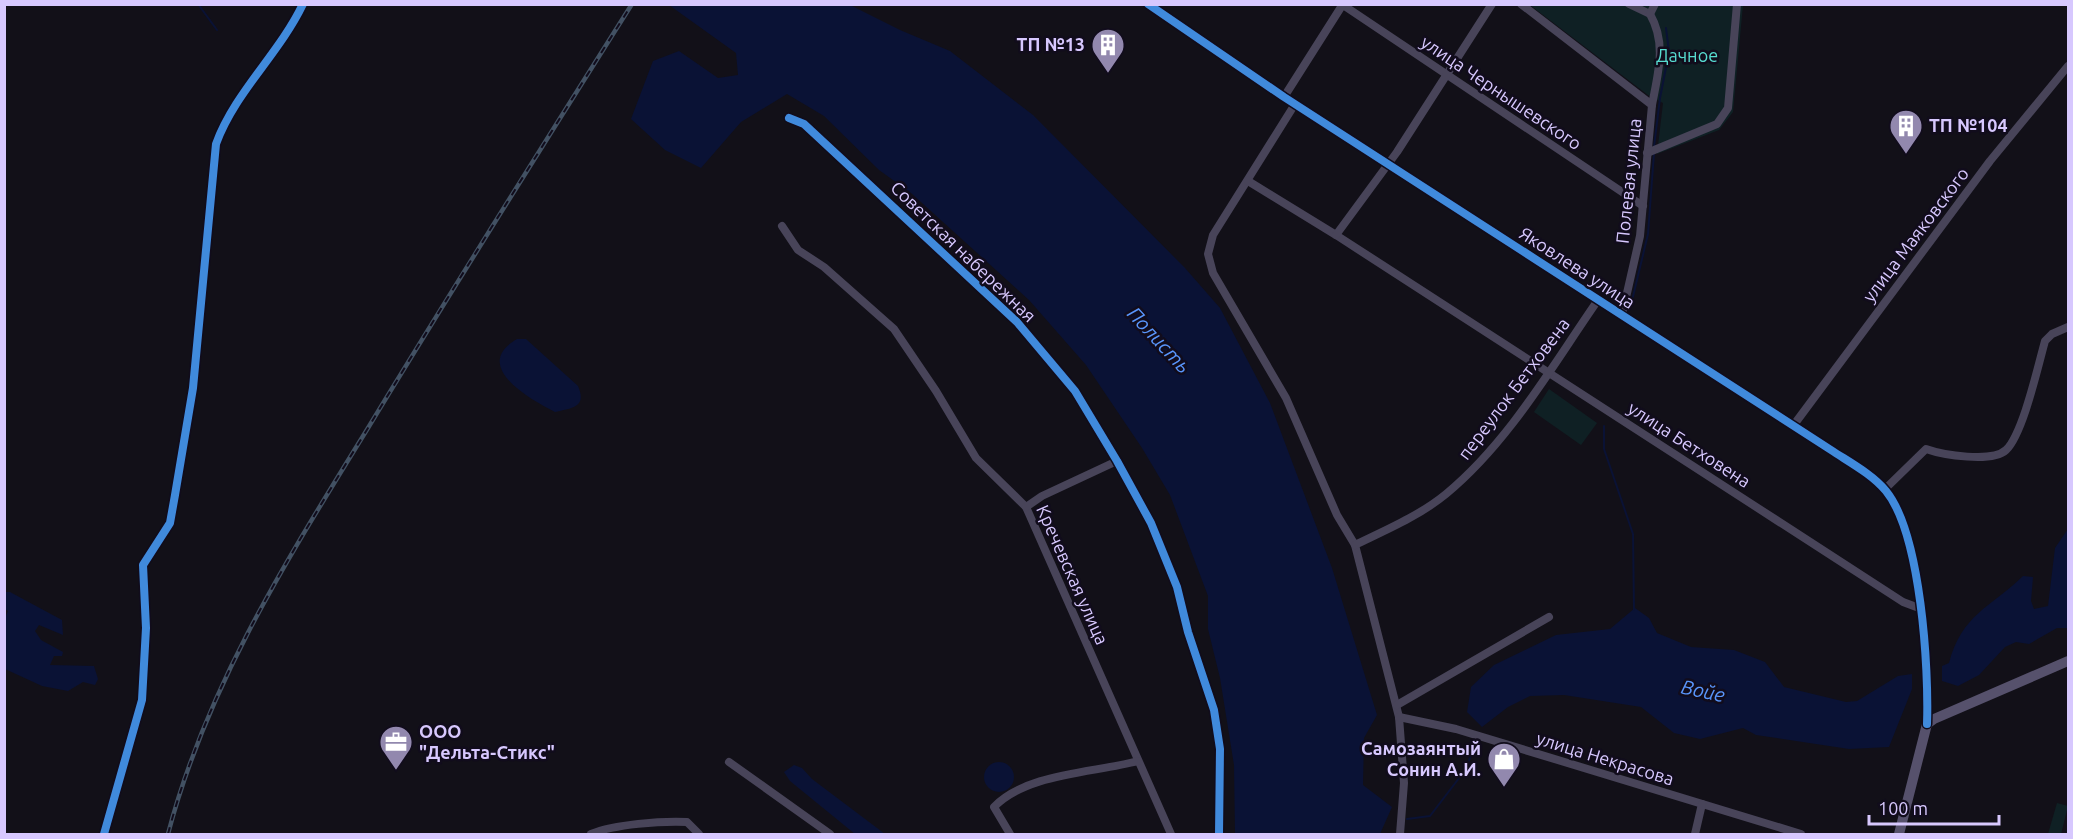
<svg xmlns="http://www.w3.org/2000/svg" width="2073" height="839" viewBox="0 0 2073 839" font-family="Ubuntu,sans-serif">
  <style>
    .green { fill: #0f2024 }
    .water { fill: #0a1235 }
    .lines { fill: none; stroke-linecap: round; stroke-linejoin: round }
    .stream { stroke: #0a1235; stroke-width: 2 }
    .minor { stroke: #484459; stroke-width: 8 }
    .tertiary { stroke: #484459; stroke-width: 9 }
    .secondary { stroke: #56516c; stroke-width: 10 }
    .rail-casing { stroke: #425163; stroke-width: 4.5 }
    .rail { stroke: #110c1c; stroke-width: 2; stroke-dasharray: 7; stroke-linecap: butt }
    .cycleway-casing { stroke: #110c1c; stroke-width: 11 }
    .cycleway { stroke: #408adc; stroke-width: 8 }
    .labels { text-anchor: middle; stroke-width: 5; stroke-linejoin: round; paint-order: stroke }
    .poi-label { font-size: 18px; font-weight: bold; fill: #d7c8fe; stroke: #110c1c; text-anchor: end }
    .park-label { font-size: 18px; fill: #57dbd0; stroke: #110c1c }
    .street-label { font-size: 18px; fill: #d7c8fe; stroke: #110c1c }
    .water-label { font-size: 20px; font-style: italic; fill: #5995fb; stroke: #110c1c }
  </style>
  <rect width="100%" height="100%" fill="#121018"/>
  <g class="green">
    <path d="M1530,5h213l-10,107 -14,18 -62,24 6,-51 -15,-8z"/>
    <path d="M1549,389l48,34 -16,22 -47,-33z"/>
    <path d="M2057,803l11,3 -7,28h-13z"/>
  </g>
  <g class="water">
    <path d="M669,5h181l50,25 50,21 83,64 152,153 35,40 50,95 62,165 45,147 -13,23 -1,47 29,22 -12,27h-145l-1,-69 -14,-87 -12,-49v-33l-38,-101 -28,-47 -56,-83 -57,-65 -118,-107 -32,-23 -55,-54 -37,-22 -46,28 -40,46 -36,-18 -34,-31 22,-58 26,-10 39,27 20,-3 -2,-22z"/>
    <path d="M517,339h9l52,47c9,21 -5,22 -23,26 -24,-12 -85,-46 -38,-73z"/>
    <path d="M2068,529v99h-11l-28,16 -13,-2 -11,5 -26,28 -21,11 -16,-5v-15l7,-3c13,-49 41,-55 74,-87l10,1 -2,24 3,8 14,-3 7,-58z"/>
    <path d="M5,592h5l52,28 1,15 -24,-10 -4,6 6,9 22,12 -1,4h-8l-4,9 44,1 4,13 -3,6 -12,-3 -15,9 -26,-5 -37,-17v-51l3,-7 -3,-2z"/>
    <path d="M1635,608l14,10 8,15 34,14 43,3 31,12 19,25 62,15 11,-1 41,-25 14,-2v15l-23,58 -40,2 -93,-14 -13,-7 -43,11 -26,-6 -33,-26 -77,-12 -34,1 -22,11 -26,20 -15,-15 4,-25 23,-22 62,-30 54,-6z"/>
    <circle cx="999" cy="777" r="15"/>
    <path d="M794,765l8,3 10,11 73,55h-30l-65,-53 -6,-9z"/>
  </g>
  <g class="lines">
    <g class="stream">
      <path d="M198,4l19,26"/>
      <path d="M1654,147l6,-49 9,-46 -3,-24"/>
      <path d="M1630,309l18,-75 6,-81"/>
      <path d="M1604,426v23l29,85 1,76"/>
      <path d="M1407,819l23,-3 36,-47 8,-23"/>
    </g>
    <g class="minor">
      <path d="M1521,4l131,101 -12,131 -18,79"/>
      <path d="M1629,4l21,10c17,30 8,59 2,91"/>
      <path d="M1343,5l300,201"/>
      <path d="M1650,14l5,-10"/>
      <path d="M1284,97l59,-93"/>
      <path d="M1295,104l-82,131 -5,19 5,19 73,125 51,117 18,30 44,172 5,66 -4,51"/>
      <path d="M789,118l15,6 213,198 58,69 42,70 34,62 26,64 11,45 26,78 6,39 -1,85"/>
      <path d="M1647,153l70,-29 11,-16 9,-104"/>
      <path d="M1248,181l88,54 567,367 16,6"/>
      <path d="M782,226l16,24 26,17 70,62 42,62 40,67 50,49 145,327"/>
      <path d="M1336,235l61,-83 95,-148"/>
      <path d="M1793,426l197,-265 78,-95"/>
      <path d="M1885,489l41,-40c17,6 66,14 80,1 17,-16 32,-84 39,-109l7,-7 16,-7"/>
      <path d="M1026,507l16,-11 75,-35"/>
      <path d="M1355,545c31,-15 64,-29 91,-51 63,-52 106,-128 152,-194"/>
      <path d="M1397,705l152,-88"/>
      <path d="M1399,717l57,12 345,105"/>
      <path d="M729,762l101,72"/>
      <path d="M104,834l38,-134 4,-72 -3,-63 27,-42 5,-28 18,-107 23,-244c19,-52 63,-90 87,-140"/>
      <path d="M591,834c24,-10 70,-13 96,-12l12,12"/>
      <path d="M1010,834l-16,-27c33,-34 99,-34 144,-46"/>
      <path d="M1695,834l7,-30"/>
    </g>
    <path class="tertiary" d="M1148,4l136,93 547,353c18,12 41,24 55,41 35,43 43,178 41,233"/>
    <path class="secondary" d="M1899,834l28,-110 7,-5 134,-58"/>
    <g class="rail-casing">
      <path id="rail" d="M168,834c39,-149 120,-276 200,-406 86,-142 175,-283 264,-424"/>
    </g>
    <use href="#rail" class="rail"/>
    <g class="cycleway-casing">
      <g id="cycleway">
        <path d="M1148,4l136,93 547,353c18,12 41,24 55,41 35,43 43,178 41,233"/>
        <path d="M789,118l15,6 213,198 58,69 42,70 34,62 26,64 11,45 26,78 6,39 -1,85"/>
        <path d="M104,834l38,-134 4,-72 -3,-63 27,-42 5,-28 18,-107 23,-244c19,-52 63,-90 87,-140"/>
      </g>
    </g>
    <use href="#cycleway" class="cycleway"/>
  </g>
  <defs>
    <g id="building-pin" transform="scale(1.725)"><path d="M0 17L-7.5 6A9.5 9.5 0 1 1 7.5 6Z" fill="#9288ae" stroke="#110c1c"/><path d="M-4-6H4V6H1V3H-1V6H-4ZM-2.5-4.3h1.7v1.8h-1.7ZM.8-4.3h1.7v1.8H.8ZM-2.5-1h1.7V.8h-1.7ZM.8-1h1.7V.8H.8Z" fill="#fff"/></g>
    <g id="office-pin" transform="scale(1.725)"><path d="M0 17L-7.5 6A9.5 9.5 0 1 1 7.5 6Z" fill="#9288ae" stroke="#110c1c"/><path d="M-6-3h4V-5.5h4V-3h4V5H-6ZM-1-4.5V-3h2v-1.5ZM-6 0V1H6V0Z" fill="#fff"/></g>
    <g id="shop-pin" transform="scale(1.725)"><path d="M0 17L-7.5 6A9.5 9.5 0 1 1 7.5 6Z" fill="#9288ae" stroke="#110c1c"/><path d="M-5-2.5h2.3a2.7 3.5 0 0 1 5.4 0H5L5.5 6h-11ZM-1.5-2.5h3a1.5 2.3 0 0 0-3 0Z" fill="#fff"/></g>
  </defs>
  <g fill-rule="evenodd">
    <use href="#building-pin" x="1108" y="45"/>
    <use href="#building-pin" x="1906" y="126"/>
    <use href="#office-pin" x="396" y="742"/>
    <use href="#shop-pin" x="1504" y="759"/>
  </g>
  <g class="labels">
    <g class="poi-label">
      <text x="1085" y="51">ТП №13</text>
      <text x="1929" y="132" text-anchor="start">ТП №104</text>
      <text x="419" y="738" text-anchor="start">ООО<tspan x="419" dy="21">"Дельта-Стикс"</tspan></text>
      <text x="1481" y="755">Самозаянтый<tspan x="1481" dy="21">Сонин А.И.</tspan></text>
    </g>
    <g class="park-label">
      <text x="1687" y="62">Дачное</text>
    </g>
    <g class="street-label">
      <text transform="translate(1501 93) rotate(34)" y="6">улица Чернышевского</text>
      <text transform="translate(1629 181) rotate(-84)" y="6">Полевая улица</text>
      <text transform="translate(1916 235) rotate(-53)" y="6">улица Маяковского</text>
      <text transform="translate(963 252) rotate(44)" y="6">Советская набережная</text>
      <text transform="translate(1577 268) rotate(33)" y="6">Яковлева улица</text>
      <text transform="translate(1514 389) rotate(-53)" y="6">переулок Бетховена</text>
      <text transform="translate(1689 445) rotate(33)" y="6">улица Бетховена</text>
      <text transform="translate(1072 575) rotate(66)" y="6">Кречевская улица</text>
      <text transform="translate(1605 759) rotate(17)" y="6">улица Некрасова</text>
    </g>
    <g class="water-label">
      <text transform="translate(1159 340) rotate(47)" y="7">Полисть</text>
      <text transform="translate(1703 691) rotate(12)" y="7">Войе</text>
    </g>
  </g>
  <rect width="2073" height="839" fill="none" stroke="#d7c8fe" stroke-width="12"/>
  <path d="M1869 815v9h130v-9" fill="none" stroke="#d7c8fe" stroke-width="3"/>
  <text x="1878" y="815" font-size="18" fill="#d7c8fe" stroke="#110c1c" stroke-width="4.5" paint-order="stroke">100 m</text>
</svg>
